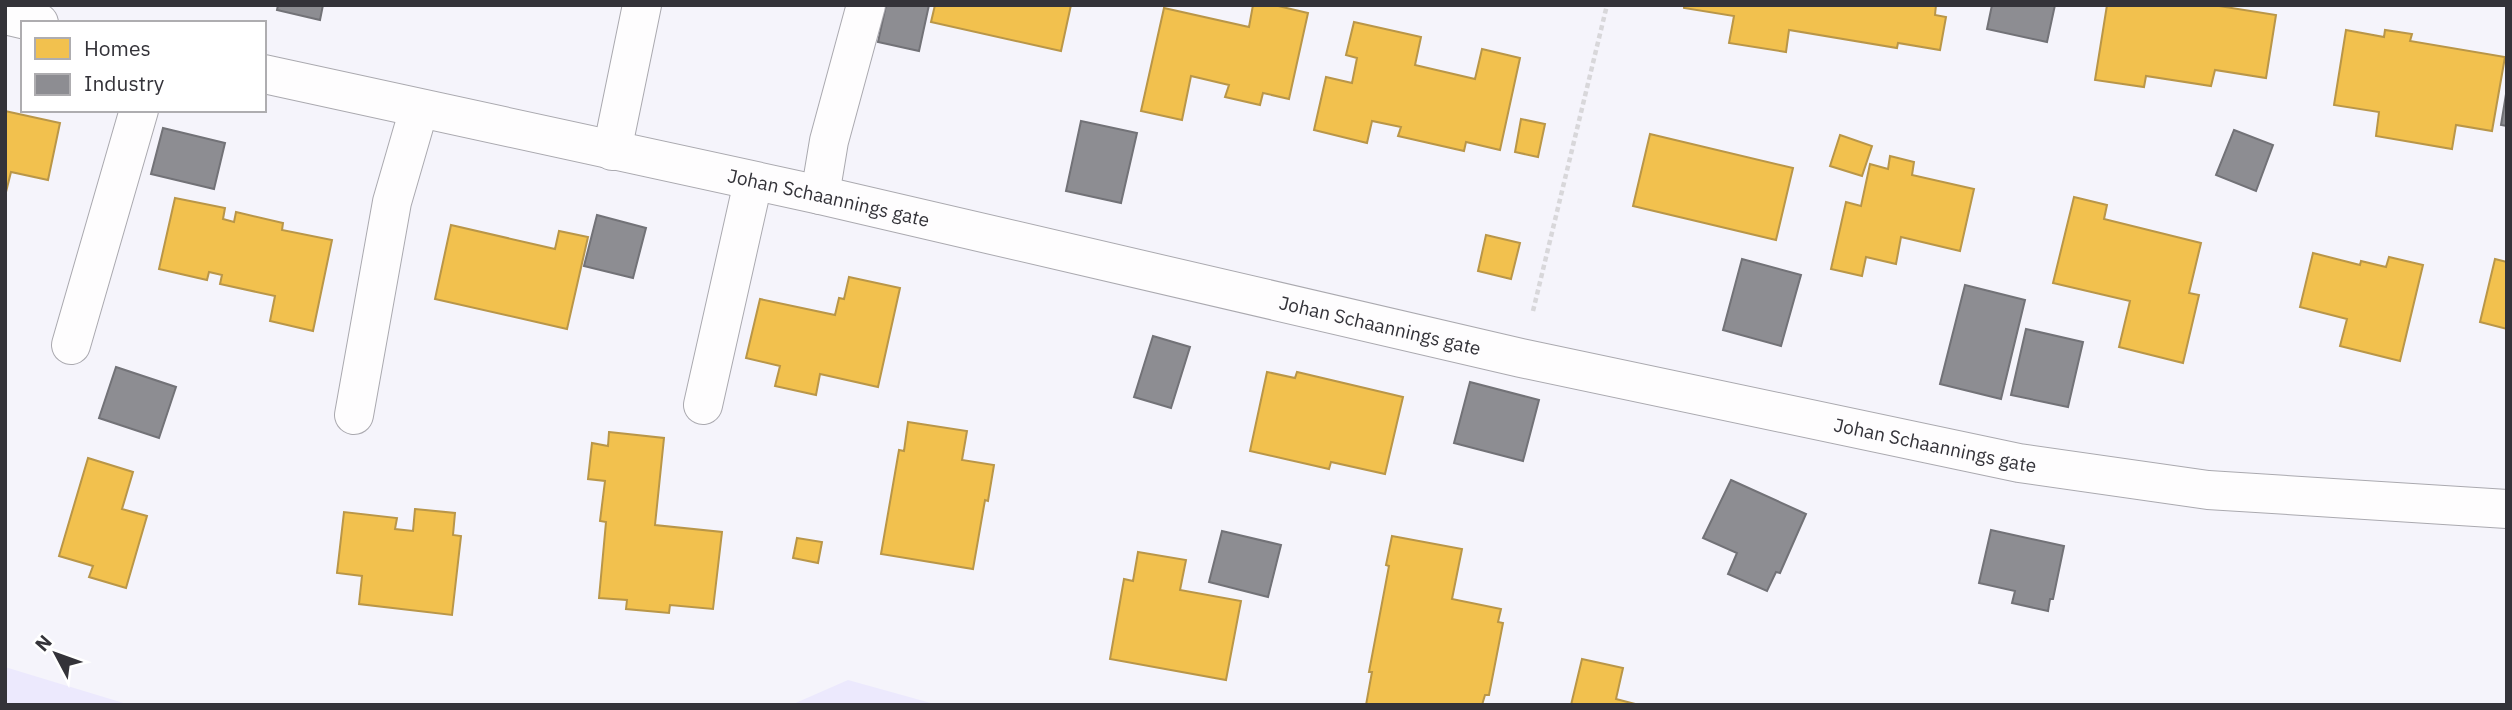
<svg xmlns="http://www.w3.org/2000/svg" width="2512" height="710" viewBox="0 0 2512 710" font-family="'IBM Plex Sans',sans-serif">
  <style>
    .green { fill: #ece9fd }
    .homes { fill: #f2c14e; stroke: #b99648; stroke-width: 2 }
    .industry { fill: #8d8d92; stroke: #727277; stroke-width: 2 }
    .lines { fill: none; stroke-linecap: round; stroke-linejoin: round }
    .minor-casing { stroke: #aaa9af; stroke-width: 40 }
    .path { stroke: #d8d7da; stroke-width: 4.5; stroke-dasharray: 5 3.5; stroke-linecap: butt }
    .minor { stroke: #fefdfe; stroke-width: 38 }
    .labels { text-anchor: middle; stroke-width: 7; stroke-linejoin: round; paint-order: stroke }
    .street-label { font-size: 19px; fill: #343339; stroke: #fff }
  </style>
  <rect width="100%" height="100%" fill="#f5f4fb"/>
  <g class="green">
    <path d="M5,667l125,38h-125z"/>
    <path d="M848,680l90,25h-147z"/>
  </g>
  <g class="homes">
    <path d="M935,5h136l-10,46 -130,-29z"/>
    <path d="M1253,5h21l34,8 -19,86 -26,-6 -3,12 -35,-8 4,-12 -38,-9 -9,44 -41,-9 23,-103 85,19z"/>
    <path d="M1684,5h252l-1,10 11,2 -6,33 -42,-7 -1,5 -108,-18 -3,22 -57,-9 5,-27 -50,-8z"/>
    <path d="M2107,5h106l63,10 -10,63 -51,-8 -4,16 -65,-10 -2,11 -49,-7z"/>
    <path d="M1354,22l67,15 -6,28 60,14 7,-30 38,9 -20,92 -34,-8 -2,9 -66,-15 3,-9 -29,-6 -5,22 -53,-13 12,-53 26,6 5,-25 -11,-3z"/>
    <path d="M2346,30l38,7 1,-7 27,4 -2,7 95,16 -13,74 -36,-6 -4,24 -76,-13 3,-24 -45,-7z"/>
    <path d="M5,111l55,12 -12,57 -37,-8 -6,24z"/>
    <path d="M1521,119l24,5 -7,33 -23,-5z"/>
    <path d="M1650,134l143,34 -17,72 -143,-34z"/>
    <path d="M1840,135l32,11 -10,30 -32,-10z"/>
    <path d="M1890,156l24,6 -2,13 62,14 -14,62 -59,-14 -5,27 -30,-7 -4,19 -31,-7 15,-67 15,4 9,-42 18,5z"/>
    <path d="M2074,197l33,8 -3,14 97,24 -12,50 10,2 -16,68 -64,-16 11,-46 -77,-18z"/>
    <path d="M175,198l50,10 -2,11 11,3 2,-10 47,11 -1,7 50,10 -19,91 -43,-10 5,-25 -55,-12 2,-9 -13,-3 -2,8 -48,-11z"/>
    <path d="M451,225l104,24 4,-18 29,6 -21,92 -132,-30z"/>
    <path d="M1486,235l34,8 -9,36 -33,-8z"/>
    <path d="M2313,253l47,12 1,-4 25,6 3,-10 34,8 -23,96 -60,-15 7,-27 -47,-12z"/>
    <path d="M2495,259l12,3v67l-27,-7z"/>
    <path d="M849,277l51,11 -22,99 -58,-13 -4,21 -41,-9 5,-20 -34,-8 14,-59 75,16 4,-17 5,1z"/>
    <path d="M1267,372l28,6 2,-6 106,25 -18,77 -54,-12 -2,7 -79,-18z"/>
    <path d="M908,422l59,9 -5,29 32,5 -6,36 -3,-1 -12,69 -92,-15 18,-104 5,1z"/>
    <path d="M609,432l55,6 -9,87 67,7 -9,77 -43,-4 -1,8 -43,-4 1,-9 -28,-2 7,-76 -6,-1 5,-40 -17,-2 4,-36 16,3z"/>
    <path d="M88,458l45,14 -11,37 25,7 -21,72 -37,-11 4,-11 -34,-10z"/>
    <path d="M415,509l40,4 -2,22 8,1 -9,79 -93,-11 3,-28 -25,-3 7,-61 53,6 -2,11 18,2z"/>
    <path d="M1392,536l70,13 -10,50 49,10 -3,13 5,1 -14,72h-4l-3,10h-116l6,-33h-3l20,-106 -3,-1z"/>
    <path d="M797,538l25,4 -4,21 -25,-5z"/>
    <path d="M1138,552l48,8 -6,30 61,11 -15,79 -116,-21 14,-80 9,2z"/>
    <path d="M1582,659l41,9 -7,31 23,6h-68z"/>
  </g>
  <g class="industry">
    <path d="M278,5h45l-3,15 -43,-10z"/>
    <path d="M886,5h43l-10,46 -41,-9z"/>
    <path d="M1992,5h63l-8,37 -60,-13z"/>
    <path d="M2507,88v38l-6,-1z"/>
    <path d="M1081,121l56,12 -16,70 -55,-12z"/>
    <path d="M163,128l62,15 -11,46 -63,-15z"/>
    <path d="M2234,130l39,15 -17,46 -40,-16z"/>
    <path d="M597,215l49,13 -13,50 -49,-12z"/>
    <path d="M1742,259l59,16 -20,71 -58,-16z"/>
    <path d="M1965,285l60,15 -24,99 -61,-15z"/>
    <path d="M2026,329l57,13 -15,65 -57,-12z"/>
    <path d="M1153,336l37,11 -19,61 -37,-11z"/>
    <path d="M116,367l60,20 -17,51 -60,-20z"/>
    <path d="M1470,382l69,18 -16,61 -69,-18z"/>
    <path d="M1731,480l75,34 -26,59 -4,-1 -9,19 -39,-17 9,-21 -34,-15z"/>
    <path d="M1991,530l73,16 -11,53h-3l-2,12 -36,-8 3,-12 -36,-8z"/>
    <path d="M1222,531l59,14 -13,52 -59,-15z"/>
  </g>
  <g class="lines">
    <g class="minor-casing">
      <g id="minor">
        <path d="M5,15l34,8"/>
        <path id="s1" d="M264,74l556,121 701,163 498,105 189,27 299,19"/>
        <path d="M612,151l30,-146"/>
        <path d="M820,195l9,-54 37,-136"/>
        <path d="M71,345l68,-235"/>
        <path d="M703,405l50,-223"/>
        <path d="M354,415l38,-213 27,-93"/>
      </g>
    </g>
    <path class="path" d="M1533,311l74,-306"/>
    <use href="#minor" class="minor"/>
  </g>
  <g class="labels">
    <g class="street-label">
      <text dy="7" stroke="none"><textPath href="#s1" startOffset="578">Johan Schaannings gate</textPath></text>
      <text dy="7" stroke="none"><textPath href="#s1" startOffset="1144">Johan Schaannings gate</textPath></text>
      <text dy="7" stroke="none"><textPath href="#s1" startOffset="1712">Johan Schaannings gate</textPath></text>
    </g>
  </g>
  <rect width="2512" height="710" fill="none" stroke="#343339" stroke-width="14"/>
  <rect x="21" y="21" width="245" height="91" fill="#ffffff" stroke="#aeadb0" stroke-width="2"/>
  <rect x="35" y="38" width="35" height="21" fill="#f2c14e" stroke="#aeadb0" stroke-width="2"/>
  <text x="84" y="56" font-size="21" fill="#343339">Homes</text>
  <rect x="35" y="74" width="35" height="21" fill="#8d8d92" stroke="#aeadb0" stroke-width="2"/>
  <text x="84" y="91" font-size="21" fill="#343339">Industry</text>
  <g transform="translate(56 654) rotate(311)" stroke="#ffffff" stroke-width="5" paint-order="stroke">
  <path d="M0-5L12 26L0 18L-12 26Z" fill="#343339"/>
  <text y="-10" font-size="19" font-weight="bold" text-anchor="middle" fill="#343339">N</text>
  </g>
</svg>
